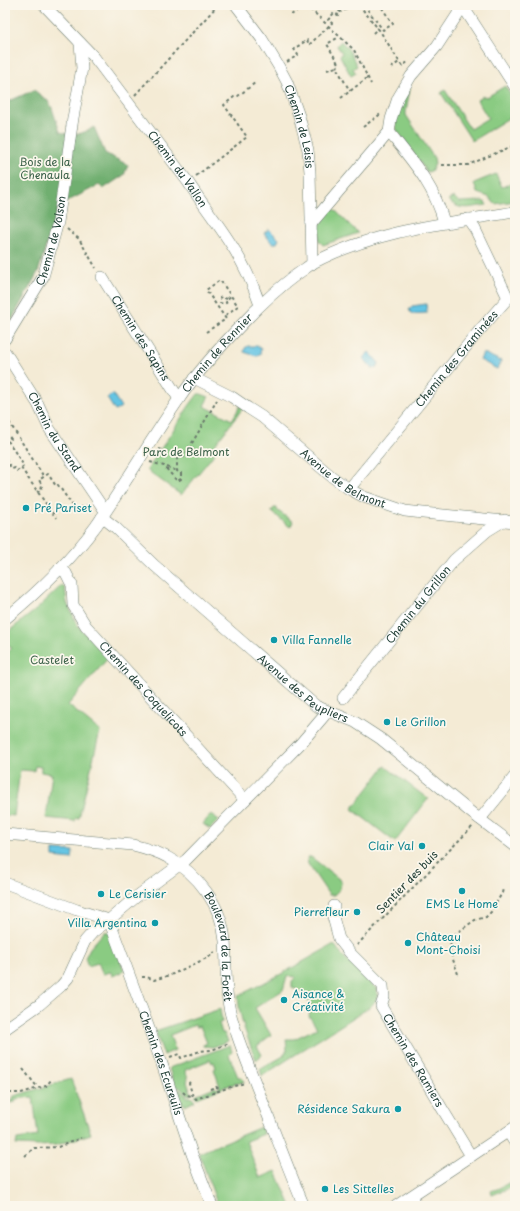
<svg xmlns="http://www.w3.org/2000/svg" width="520" height="1211" viewBox="0 0 520 1211" font-family="'Playpen Sans',sans-serif">
  <style>
    .green { fill: #8acb82; stroke: #54845b }
    .forest { fill: #6faf70; stroke: #477652 }
    .water { fill: #65c4e3; stroke: #42808c }
    .lines { fill: none; stroke-linecap: round; stroke-linejoin: round }
    .minor-casing { stroke: #6a7a6c; stroke-width: 12 }
    .path { stroke: #6a7a6c; stroke-width: 2; stroke-dasharray: 3 3; stroke-linecap: butt }
    .minor { stroke: #fff; stroke-width: 11 }
    .culture-dot { fill: #0f9aa8; stroke: #fbf7ec; stroke-width: 1.5 }
    .labels { text-anchor: middle; stroke-width: 3.5; stroke-linejoin: round; paint-order: stroke }
    .street-label { font-size: 11px; fill: #1f3d34; stroke: #fbf7ec }
    .park-label { font-size: 11px; fill: #3a6048; stroke: #fbf7ec }
    .culture-label { font-size: 11px; fill: #0d838f; stroke: #fbf7ec; text-anchor: start }
  </style>
  <rect width="100%" height="100%" fill="#fbf7ec"/>
  <filter id="ink" filterUnits="userSpaceOnUse"><feTurbulence type="fractalNoise" baseFrequency=".025" numOctaves="2"/><feDisplacementMap in="SourceGraphic" scale="8" xChannelSelector="R" yChannelSelector="G"/><feConvolveMatrix kernelMatrix="1 2 1 2 8 2 1 2 1" color-interpolation-filters="sRGB"/></filter>
  <filter id="wash" filterUnits="userSpaceOnUse"><feTurbulence type="fractalNoise" baseFrequency=".012" numOctaves="4" result="noise"/><feDisplacementMap in="SourceGraphic" scale="16" xChannelSelector="R" yChannelSelector="G"/><feGaussianBlur stdDeviation="0.9" result="paint"/><feColorMatrix in="noise" values="0 0 0 0 0 0 0 0 0 0 0 0 0 0 0 0 0 1.4 0 .05"/><feComposite in="paint" operator="in"/></filter>
  <g filter="url(#wash)">
    <rect width="100%" height="100%" fill="#f4ebd5"/>
    <g class="green">
      <path d="M341,41l8,9 8,16 -4,3 3,4 -5,3 -11,-20 2,-3 -5,-7z"/>
      <path d="M505,86l10,16v12l-43,27 -31,-48 4,-3 25,39 18,-11 -11,-18 6,-4 4,1z"/>
      <path d="M410,89l-4,22v4l28,43 1,6 -4,7 -3,1 -2,-1 -30,-42c-3,-16 5,-28 14,-40z"/>
      <path d="M496,174l6,13 13,-5v19l-20,3 -6,-7 -12,-4 -3,-10z"/>
      <path d="M454,197l5,5 23,-1 3,1 2,3c-15,2 -27,7 -39,-5z"/>
      <path d="M332,207l26,26 -35,12 -4,-4v-15z"/>
      <path d="M198,394h3l8,3 -1,1 -4,8 28,14 8,-14 3,2 -32,42 4,3 -34,42 -34,-25 42,-64z"/>
      <path d="M274,508h3v2l16,12 -3,5 -19,-16z"/>
      <path d="M62,585l3,3 2,15 11,23 30,32 -40,47 32,26 -21,87h-3l-1,3 -29,-3 6,-44 -11,-2v-5l-6,-1 -1,5 -14,-1 -6,46 -9,-1v-160l7,-7 -7,-6v-8l32,-25z"/>
      <path d="M385,766l43,33 -33,43 -43,-33z"/>
      <path d="M211,814l8,6 -9,9 -7,-5z"/>
      <path d="M308,857h3l28,22 2,4 -1,6 -6,6h-5l-21,-31 -1,-5z"/>
      <path d="M104,932h6l14,38 -3,3 -9,3 -1,-4 -8,2 -5,-11 -10,3 -3,-8 5,-10z"/>
      <path d="M334,944l7,10 35,34c3,10 1,12 -6,19l-108,69 -2,-7 22,-12 5,-7 -1,-11h8l23,-11 -8,-12 2,-11 -9,-12 -10,-6v-6l4,-4 -9,-1 -4,14 -28,18 16,27 -14,11 5,9 -6,5c-8,-21 -17,-42 -18,-64l45,-23z"/>
      <path d="M220,1009l2,13 -3,1 3,10h2l4,8 -15,6 -10,-1v-1l4,-2 -7,-17 -4,1 -1,-2 -25,10 5,15 -11,5 -9,-24z"/>
      <path d="M230,1045l2,7 -3,3 9,22h4l2,5 -14,3 -33,13 -2,-3 20,-8 2,2 3,-2 -6,-18 2,-1 -2,-6 -2,1 -2,-3 -25,10 3,8 -1,4 4,12 -1,1 -4,-2 -7,-6h-4l-6,-19z"/>
      <path d="M71,1079l20,55 -35,11 -17,1 -23,-1 1,-6 21,-3 -5,-39 -18,2v3l-4,1 3,-7z"/>
      <path d="M178,1089l10,8h3l4,4 -10,5 -1,-3 -3,1 -5,-14z"/>
      <path d="M261,1127l3,7 -18,7 14,37 16,-7 15,35h-73l-19,-53z"/>
      <path d="M515,1180v6l-23,9 -1,-4c9,-2 16,-8 24,-11z"/>
    </g>
    <path class="forest" d="M34,90l14,11 4,7 8,24c14,4 21,3 34,-5l11,26 23,12 -4,10 -21,14 -4,-4 -31,16 -10,7 -20,64 -33,60v-229z"/>
    <g class="water">
      <path d="M269,229l10,10 -2,4h-5l-8,-10z"/>
      <path d="M426,304l1,9 -15,1 -3,-4 3,-4z"/>
      <path d="M248,346h9l4,3 -1,5 -4,2 -12,-4 1,-4z"/>
      <path d="M369,352l10,11 -2,5h-2l-2,1 -10,-11z"/>
      <path d="M483,353l18,8 -4,8 -17,-9z"/>
      <path d="M113,394l8,13 -6,4 -8,-13z"/>
      <path d="M53,850l20,1 -1,8 -19,-2z"/>
    </g>
  </g>
  <g filter="url(#ink)">
    <g class="lines">
      <g class="minor-casing">
        <g id="minor">
          <path id="s1" d="M44,5l50,52 94,125c13,20 28,39 41,59 12,18 24,43 31,64"/>
          <path id="s2" d="M236,5l26,34 17,28 8,15 12,34 9,34 2,22 2,92"/>
          <path d="M462,5l53,82"/>
          <path d="M389,132c24,30 45,53 55,90"/>
          <path d="M311,224l78,-92 2,-13 7,-21 13,-22 26,-30 26,-40"/>
          <path id="s3" d="M102,277l77,122"/>
          <path id="s4" d="M5,339l38,-62 15,-55 15,-104 9,-50 -2,-25"/>
          <path id="s5" d="M5,352l33,52 11,24 56,83"/>
          <path id="s6" d="M194,378l38,19 16,11 14,9 69,59 18,13 15,8 41,14 18,2 92,9"/>
          <path id="s7" d="M349,489l130,-158 29,-33 -33,-69 -7,-10"/>
          <path id="s8" d="M102,517l14,11 38,37 162,141 39,16 26,17 92,75 42,32"/>
          <path id="s9" d="M60,568l6,5 6,12 1,20 13,21 159,174"/>
          <path id="s10" d="M5,619c33,-27 66,-59 91,-93 29,-42 54,-85 83,-127 19,-28 42,-53 66,-78 16,-17 32,-32 51,-46 6,-4 11,-8 17,-12 62,-33 134,-40 202,-51"/>
          <path id="s11" d="M343,698l111,-138 33,-29 18,-11"/>
          <path d="M480,819l35,-43"/>
          <path id="s12" d="M5,834l128,11c12,3 23,6 34,12 31,16 55,49 58,84 2,27 -1,55 8,81 6,21 15,42 23,63 16,40 31,81 48,121"/>
          <path d="M5,883l72,27 32,10"/>
          <path id="s13" d="M334,906l-1,11 6,22 11,14 33,33 1,11 -3,9 62,104 28,46"/>
          <path id="s14" d="M109,920l52,141 31,93 20,52"/>
          <path d="M5,1029l34,-24 22,-19 7,-8 17,-37 8,-9 16,-12 27,-23 50,-37 115,-117 23,-27 2,-5"/>
          <path d="M508,1132l7,11"/>
          <path d="M410,1197l7,9"/>
          <path d="M396,1206l119,-79"/>
        </g>
      </g>
      <g class="path">
        <path d="M295,5l5,4 4,-4"/>
        <path d="M306,5l48,45 17,34"/>
        <path d="M328,5l13,7 13,-7"/>
        <path d="M359,5l21,26 22,35 6,-4"/>
        <path d="M364,5l19,25 10,-6 -13,-19"/>
        <path d="M291,15l9,-6"/>
        <path d="M373,33l5,-5"/>
        <path d="M287,62l11,-7 -4,-6 13,-9 2,5 23,-22 -4,-3 6,-7 4,2 3,-3"/>
        <path d="M336,67l3,-2 -12,-21 12,-7"/>
        <path d="M391,68l8,-6"/>
        <path d="M327,70l9,-3 14,24"/>
        <path d="M135,95l83,-90"/>
        <path d="M341,98l26,-20"/>
        <path d="M363,127l19,-14"/>
        <path d="M442,165h26l47,-20"/>
        <path d="M196,176l51,-39 -23,-32 10,-8 4,-1 17,-13"/>
        <path d="M67,229l12,10 17,29"/>
        <path d="M227,299l-5,-2 -2,1v5l4,1 2,-1 1,-4 4,-3"/>
        <path d="M206,332l20,-13 -20,-29 14,-10 18,26 -14,10"/>
        <path d="M5,406l4,16 -4,2"/>
        <path d="M9,422l35,55"/>
        <path d="M5,435l2,-1 4,5 -3,2 16,25 -7,5 -2,-3 -3,1 -7,-10"/>
        <path d="M159,449l25,8 33,-57"/>
        <path d="M150,462l14,4 13,15 4,-2v-6l-4,-2v-17"/>
        <path d="M167,467l10,4"/>
        <path d="M21,468l35,50"/>
        <path d="M37,492l4,-2 1,-5 -3,-5 9,-6 8,12 2,-1 17,24 14,-4"/>
        <path d="M357,945l116,-119"/>
        <path d="M458,974l-8,-23 1,-14 24,-17 11,-3 5,-5 11,-19 1,-4"/>
        <path d="M142,977h5l7,3 19,-6 36,-17 6,-5"/>
        <path d="M170,1057l9,-3 2,4 19,-7 12,-1 17,-7"/>
        <path d="M23,1069l15,19"/>
        <path d="M190,1082l-1,1 4,14 3,2 31,-11 18,-5"/>
        <path d="M210,1089l6,-2 3,1 1,2"/>
        <path d="M183,1092l3,3 6,1"/>
        <path d="M9,1093h12l25,-7 6,-7"/>
        <path d="M25,1156l9,-8 24,-1 23,-9"/>
      </g>
      <use href="#minor" class="minor"/>
    </g>
  </g>
  <g class="culture-dot">
    <circle cx="26" cy="508" r="4"/>
    <circle cx="274" cy="640" r="4"/>
    <circle cx="387" cy="722" r="4"/>
    <circle cx="422" cy="846" r="4"/>
    <circle cx="462" cy="891" r="4"/>
    <circle cx="101" cy="894" r="4"/>
    <circle cx="357" cy="912" r="4"/>
    <circle cx="155" cy="923" r="4"/>
    <circle cx="408" cy="943" r="4"/>
    <circle cx="284" cy="1000" r="4"/>
    <circle cx="398" cy="1109" r="4"/>
    <circle cx="325" cy="1189" r="4"/>
  </g>
  <g class="labels">
    <g class="street-label">
      <text dy="4" stroke="none"><textPath href="#s2" startOffset="139">Chemin de Leisis</textPath></text>
      <text dy="4" stroke="none"><textPath href="#s1" startOffset="212">Chemin du Vallon</textPath></text>
      <text dy="4" stroke="none"><textPath href="#s4" startOffset="110">Chemin de Volson</textPath></text>
      <text dy="4" stroke="none"><textPath href="#s3" startOffset="72">Chemin des Sapins</textPath></text>
      <text dy="4" stroke="none"><textPath href="#s10" startOffset="342">Chemin de Rennier</textPath></text>
      <text dy="4" stroke="none"><textPath href="#s7" startOffset="169">Chemin des Graminées</textPath></text>
      <text dy="4" stroke="none"><textPath href="#s5" startOffset="94">Chemin du Stand</textPath></text>
      <text dy="4" stroke="none"><textPath href="#s6" startOffset="181">Avenue de Belmont</textPath></text>
      <text dy="4" stroke="none"><textPath href="#s11" startOffset="120">Chemin du Grillon</textPath></text>
      <text dy="4" stroke="none"><textPath href="#s8" startOffset="265">Avenue des Peupliers</textPath></text>
      <text dy="4" stroke="none"><textPath href="#s9" startOffset="151">Chemin des Coquelicots</textPath></text>
      <text transform="translate(407 882) rotate(-46)" y="4">Sentier des buis</text>
      <text dy="4" stroke="none"><textPath href="#s12" startOffset="275">Boulevard de la Forêt</textPath></text>
      <text dy="4" stroke="none"><textPath href="#s13" startOffset="182">Chemin des Ramiers</textPath></text>
      <text dy="4" stroke="none"><textPath href="#s14" startOffset="152">Chemin des Ecureuils</textPath></text>
    </g>
    <g class="park-label">
      <text x="45" y="166">Bois de la<tspan x="45" dy="13">Chenaula</tspan></text>
      <text x="186" y="456">Parc de Belmont</text>
      <text x="52" y="664">Castelet</text>
    </g>
    <g class="culture-label">
      <text x="34" y="512">Pré Pariset</text>
      <text x="282" y="644">Villa Fannelle</text>
      <text x="395" y="726">Le Grillon</text>
      <text x="414" y="850" text-anchor="end">Clair Val</text>
      <text x="109" y="898">Le Cerisier</text>
      <text x="462" y="908" text-anchor="middle">EMS Le Home</text>
      <text x="349" y="916" text-anchor="end">Pierrefleur</text>
      <text x="147" y="927" text-anchor="end">Villa Argentina</text>
      <text x="416" y="941">Château<tspan x="416" dy="13">Mont-Choisi</tspan></text>
      <text x="292" y="998">Aisance &amp;<tspan x="292" dy="13">Créativité</tspan></text>
      <text x="390" y="1113" text-anchor="end">Résidence Sakura</text>
      <text x="333" y="1193">Les Sittelles</text>
    </g>
  </g>
  <rect width="520" height="1211" fill="none" stroke="#fbf7ec" stroke-width="20"/>
</svg>
